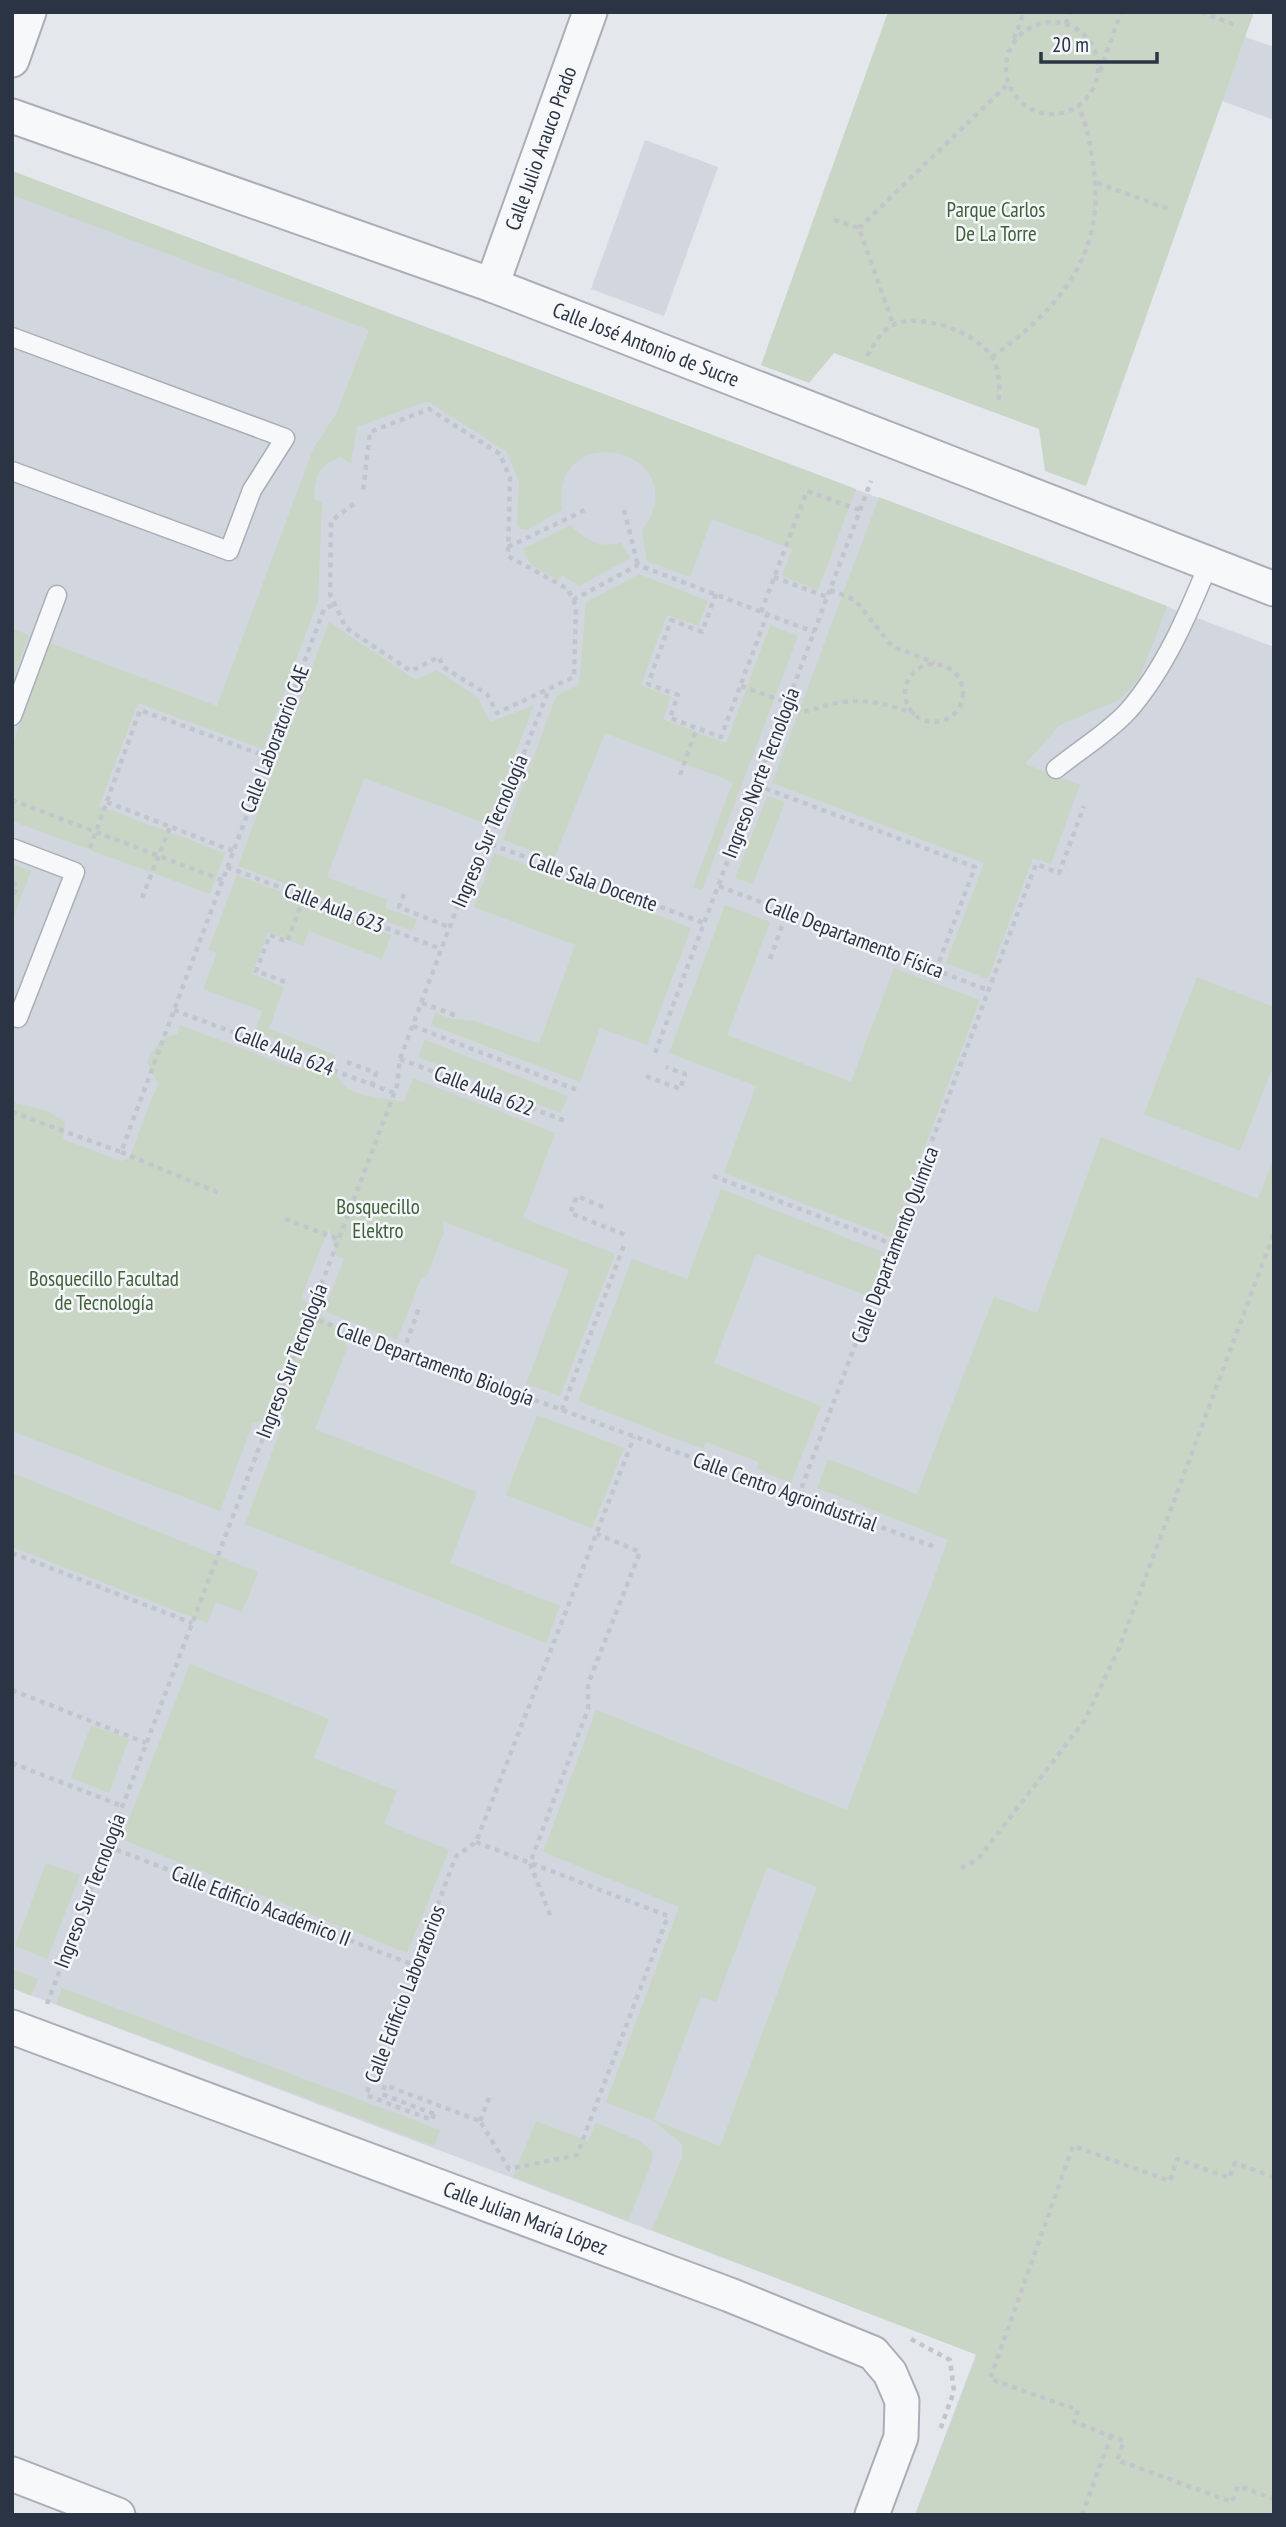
<svg xmlns="http://www.w3.org/2000/svg" width="1286" height="2527" viewBox="0 0 1286 2527" font-family="'PT Sans Narrow',sans-serif">
  <style>
    .built { fill: #d2d6de }
    .green { fill: #c9d6c5; fill-rule: evenodd }
    .lines { fill: none; stroke-linecap: round; stroke-linejoin: round }
    .service-casing { stroke: #a9aeb7; stroke-width: 21 }
    .minor-casing { stroke: #a9aeb7; stroke-width: 37 }
    .path { stroke: #c2c5cb; stroke-width: 4.5; stroke-dasharray: 5 5; stroke-linecap: butt }
    .service { stroke: #f7f8fa; stroke-width: 18 }
    .minor { stroke: #f7f8fa; stroke-width: 33 }
    .labels { text-anchor: middle; stroke-width: 5; stroke-linejoin: round; paint-order: stroke }
    .street-label { font-size: 21px; fill: #2b3445; stroke: #f4f6f9 }
    .park-label { font-size: 21px; fill: #3f6138; stroke: #f4f6f9 }
  </style>
  <rect width="100%" height="100%" fill="#e4e7ec"/>
  <g class="built">
    <path d="M1245,37l29,10v73l-52,-19z"/>
    <path d="M645,140l73,27 -54,149 -73,-27z"/>
    <path d="M12,171l1262,476v1868h-359l61,-161 -964,-366z"/>
  </g>
  <g class="green">
    <path d="M888,12h366l-168,474 -41,-15 -6,-42 -205,-76 -25,30 -48,-18z"/>
    <path d="M12,171l844,318 -38,101 -36,-14 10,-27 -80,-30 -22,58 -43,-16 -5,-30c58,-81 -92,-118 -80,-21l-35,20 -6,-1 -4,-6 2,-42 -12,-29 -80,-51 -70,26 -6,37 -11,-7c-22,9 -25,19 -26,42l8,4 -4,98 -55,148 -125,-46 -39,103 126,47 -15,41 -198,-73v-75l38,-103 167,63 96,-257 23,-35 33,-84 -357,-135z"/>
    <path d="M879,497l288,109 -28,74 -20,20 -59,25 -35,39 55,21 -29,79 -18,-6 -45,121 -42,-16 38,-100 -212,-80z"/>
    <path d="M570,525c14,14 31,25 51,17l9,16 -51,28 -17,-11 -4,5 -28,-16 -7,-15z"/>
    <path d="M639,574l69,27 -10,25 -31,-11 -26,70 30,12 -8,22 63,24 44,-118 28,11 -96,254 -9,-3 40,-105 -128,-49 -51,126 -51,-19 53,-144 23,-12 7,-82z"/>
    <path d="M329,622l87,58 21,-10 41,28 12,24 44,-17 -46,119 -124,-46 -37,99 60,23 -2,8 32,11 -5,12 -174,-65z"/>
    <path d="M12,629l17,6 -17,46z"/>
    <path d="M767,796l18,6 -32,82 -18,-6z"/>
    <path d="M494,853l197,75 -44,117 -47,-17 -20,54 -149,-57 4,-12 18,6 22,2 64,23 36,-99 -101,-38z"/>
    <path d="M12,864l19,7 -19,50z"/>
    <path d="M237,875l154,60 -9,24 -73,-28 -6,15 -35,-14 -16,42 32,13 -15,42 67,26 -3,7 -78,-31 7,-20 -59,-22 14,-36 -9,-3z"/>
    <path d="M725,905l45,17 -43,113 124,47 43,-114 86,32 -89,237 -167,-64 32,-87 -87,-33z"/>
    <path d="M1197,977l77,30v57l-34,87 -96,-37z"/>
    <path d="M180,1025l119,45 20,-9c21,9 17,21 31,29 16,8 37,8 54,12l9,-24 142,55 -32,85 92,36 -55,142 -34,-12 43,-114 -126,-49 1,11 -17,44 -6,2 -24,62 -73,-29 20,-52 -8,-4 -7,-27 -28,70 51,41 -7,5 3,2 -33,83 162,63 -27,71 110,43 -14,37 -301,-119 41,-109 -33,8 -33,88 -208,-80v-329l36,9 17,11 -2,17 58,22 8,-3 29,-75 -11,-21c6,-13 15,-25 30,-28z"/>
    <path d="M425,1040l143,56 -7,17 -143,-56z"/>
    <path d="M1101,1137l157,62 16,-41v1357h-359l62,-160 -325,-125 30,-72v-14l-28,-23 -48,-19 73,-195 -136,-55 53,-142 251,100 101,-270 -131,-52 11,-29 89,35 77,-197 43,16zM767,1867l50,20 -97,259 -66,-26 47,-124 15,6z"/>
    <path d="M721,1189l164,64 -17,43 -112,-42 -42,109 107,43 -30,77 -34,-14 2,-7 -53,-20 -3,7 -125,-48 54,-142 55,20z"/>
    <path d="M537,1415l87,33 -32,80 -86,-33z"/>
    <path d="M12,1473l246,99 -16,40 -26,-10 -9,21 -195,-76z"/>
    <path d="M190,1664l139,55 -15,39 83,33 -13,33 65,26 -42,103 -286,-114z"/>
    <path d="M91,1725l38,14 -20,54 -38,-15z"/>
    <path d="M46,1863l34,12 -33,84 -32,-13z"/>
    <path d="M12,1969l26,10 -7,17 -19,-8z"/>
    <path d="M62,1988l378,142 -6,16 -378,-142z"/>
    <path d="M536,2121l52,20 8,-18 42,17 14,11 1,8 -25,62 -115,-44z"/>
  </g>
  <g class="lines">
    <g class="service-casing">
      <g id="service">
        <path d="M12,337l273,101 -33,52 -23,61 -217,-80"/>
        <path d="M12,716l45,-121"/>
        <path d="M1056,769c23,-19 52,-36 72,-58 37,-42 60,-97 81,-148"/>
        <path d="M12,848l63,24 -57,146 -6,-2"/>
      </g>
    </g>
    <g class="minor-casing">
      <g id="minor">
        <path d="M12,60l17,-48"/>
        <path id="s1" d="M12,116l480,169 782,304"/>
        <path id="s2" d="M492,285l98,-273"/>
        <path id="s3" d="M12,2027l718,268 143,58 17,20 12,28 -1,36 -29,78"/>
        <path d="M12,2474l106,41"/>
      </g>
    </g>
    <g class="path">
      <path d="M1201,12l34,13"/>
      <circle cx="1052" cy="68" r="46"/>
      <path d="M1066,24l4,-12"/>
      <path d="M1014,39l10,-27"/>
      <path d="M1100,71l21,-59"/>
      <path d="M1097,183l72,26"/>
      <path d="M834,220l25,8 34,96"/>
      <path d="M859,228l149,-144"/>
      <path d="M867,356c7,-12 14,-26 28,-32 27,-11 81,8 97,33 8,13 8,33 6,47"/>
      <path d="M992,357c71,-51 117,-107 100,-199 -3,-18 -5,-35 -14,-51"/>
      <path d="M354,504l-23,17 -1,73 16,34 65,43 28,-14 4,10 44,27 10,19 77,-36 2,-71 -8,-17 -60,-33 2,-78 -10,-24 -71,-45 -59,23 -7,59"/>
      <path d="M624,510l14,55"/>
      <path d="M508,547l81,-39"/>
      <path d="M774,577l53,20"/>
      <path d="M830,590l25,10 37,46 43,17"/>
      <path d="M716,594l-14,38 -31,-12 -23,64 30,11 -8,23 51,19 46,-122"/>
      <path d="M573,600l65,-35 176,67"/>
      <path d="M761,612l46,-121 53,19"/>
      <circle cx="934" cy="693" r="29"/>
      <path d="M741,686l47,17"/>
      <path d="M784,712c30,2 34,-7 60,-10 25,-3 47,3 71,12"/>
      <path d="M680,775l17,-47"/>
      <path d="M756,785l219,82 -39,103"/>
      <path d="M12,800l210,80"/>
      <path d="M107,802l126,49"/>
      <path d="M482,841l222,82"/>
      <path d="M90,848l50,-138 128,47"/>
      <path d="M227,867l214,82"/>
      <path d="M12,883l5,2 -5,14"/>
      <path d="M719,886l271,105"/>
      <path d="M404,894l-5,13 50,20"/>
      <path d="M142,898l28,-71"/>
      <path d="M770,959l17,-47"/>
      <path d="M285,982l-29,-11 14,-36 17,7 17,-45"/>
      <path d="M422,1003l35,13"/>
      <path d="M174,1010l220,83"/>
      <path d="M413,1026l167,65"/>
      <path d="M655,1053l216,-572"/>
      <path d="M400,1059l168,63"/>
      <path d="M347,1062l29,11 -4,12"/>
      <path d="M646,1076l34,13 5,-15 -19,-7"/>
      <path d="M12,1112l109,40 203,-543 11,-5"/>
      <path d="M121,1152l98,41"/>
      <path d="M713,1176l182,69"/>
      <path d="M603,1207l-26,-11 -7,17 58,23"/>
      <path d="M285,1219l53,20"/>
      <path d="M309,1317l626,230"/>
      <path d="M403,1352l16,-44"/>
      <path d="M562,1410l62,-165"/>
      <path d="M798,1497l238,-633 23,9 25,-67"/>
      <path d="M12,1553l180,70"/>
      <path d="M12,1690l134,53"/>
      <path d="M12,1763l110,43"/>
      <path d="M476,1842l192,74 -91,239 -68,14 -29,-48"/>
      <path d="M107,1846l309,120"/>
      <path d="M961,1868l17,-9 107,-139 34,-72 155,-415"/>
      <path d="M550,1915l-20,-52 58,-154v-25l52,-132 -43,-18"/>
      <path d="M47,2004l350,-918 3,-27 82,-218 13,-14 54,-138"/>
      <path d="M434,2114l-2,6 -66,-25 90,-239 20,-14 158,-405"/>
      <path d="M434,2114l-52,-20 3,-9 95,36"/>
      <path d="M480,2121l11,-28"/>
      <path d="M1274,2177l-39,-14 -6,15 -52,-19 -7,22 -97,-35 -83,233 88,31 -4,12 50,19 -7,19 115,42 6,-16 36,13"/>
      <path d="M911,2339l39,21 4,31 -14,39"/>
      <path d="M1082,2515l29,-79"/>
    </g>
    <use href="#service" class="service"/>
    <use href="#minor" class="minor"/>
  </g>
  <g class="labels">
    <g class="street-label">
      <text dy="7" stroke="none"><textPath href="#s2" startOffset="145">Calle Julio Arauco Prado</textPath></text>
      <text dy="7" stroke="none"><textPath href="#s1" startOffset="674">Calle José Antonio de Sucre</textPath></text>
      <text transform="translate(275 739) rotate(-69)" y="7">Calle Laboratorio CAE</text>
      <text transform="translate(761 773) rotate(-69)" y="7">Ingreso Norte Tecnología</text>
      <text transform="translate(490 831) rotate(-67)" y="7">Ingreso Sur Tecnología</text>
      <text transform="translate(593 882) rotate(20)" y="7">Calle Sala Docente</text>
      <text transform="translate(334 908) rotate(21)" y="7">Calle Aula 623</text>
      <text transform="translate(854 938) rotate(21)" y="7">Calle Departamento Física</text>
      <text transform="translate(284 1051) rotate(21)" y="7">Calle Aula 624</text>
      <text transform="translate(484 1091) rotate(21)" y="7">Calle Aula 622</text>
      <text transform="translate(895 1245) rotate(-69)" y="7">Calle Departamento Química</text>
      <text transform="translate(292 1361) rotate(-69)" y="7">Ingreso Sur Tecnología</text>
      <text transform="translate(435 1364) rotate(20)" y="7">Calle Departamento Biología</text>
      <text transform="translate(785 1492) rotate(20)" y="7">Calle Centro Agroindustrial</text>
      <text transform="translate(90 1891) rotate(-69)" y="7">Ingreso Sur Tecnología</text>
      <text transform="translate(261 1906) rotate(21)" y="7">Calle Edificio Académico II</text>
      <text transform="translate(405 1994) rotate(-69)" y="7">Calle Edificio Laboratorios</text>
      <text dy="7" stroke="none"><textPath href="#s3" startOffset="548">Calle Julian María López</textPath></text>
    </g>
    <g class="park-label">
      <text x="996" y="217">Parque Carlos<tspan x="996" dy="24">De La Torre</tspan></text>
      <text x="378" y="1214">Bosquecillo<tspan x="378" dy="24">Elektro</tspan></text>
      <text x="104" y="1286">Bosquecillo Facultad<tspan x="104" dy="24">de Tecnología</tspan></text>
    </g>
  </g>
  <rect width="1286" height="2527" fill="none" stroke="#2b3445" stroke-width="28"/>
  <path d="M1041 52v10h116v-10" fill="none" stroke="#2b3445" stroke-width="3.5"/>
  <text x="1052" y="52" font-size="21" fill="#2b3445" stroke="#f4f6f9" stroke-width="5" paint-order="stroke">20 m</text>
</svg>
